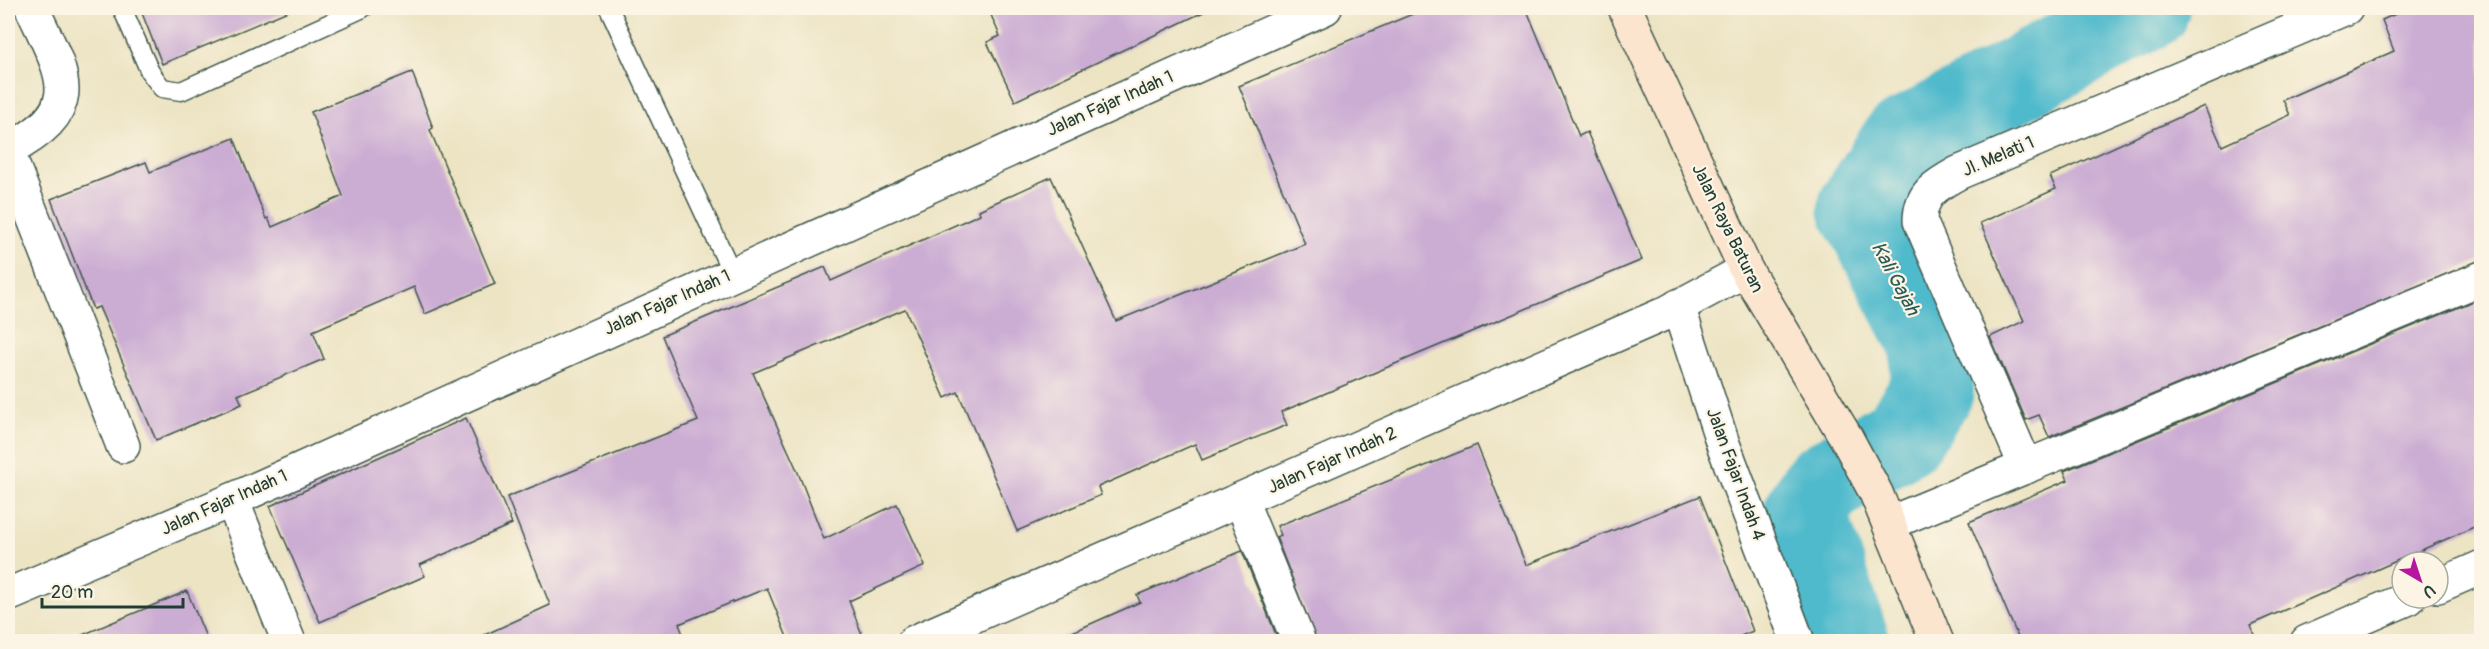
<svg xmlns="http://www.w3.org/2000/svg" width="2489" height="649" viewBox="0 0 2489 649" font-family="Pangolin,sans-serif">
  <style>
    .lines { fill: none; stroke-linecap: round; stroke-linejoin: round }
    .river { stroke: #4fbacc; stroke-width: 84 }
    .building { fill: #cbacd3 }
    .service-casing { stroke: #3e564a; stroke-width: 21 }
    .minor-casing { stroke: #3e564a; stroke-width: 36 }
    .secondary-casing { stroke: #3e564a; stroke-width: 36 }
    .service { stroke: #fff; stroke-width: 18 }
    .minor { stroke: #fff; stroke-width: 33 }
    .secondary { stroke: #fce5cf; stroke-width: 33 }
    .labels { text-anchor: middle; stroke-width: 4.5; stroke-linejoin: round; paint-order: stroke }
    .street-label { font-size: 18px; fill: #1f3d34; stroke: #fcf5e5 }
    .water-label { font-size: 20px; font-style: italic; fill: #2b5c5a; stroke: #fcf5e5 }
  </style>
  <rect width="100%" height="100%" fill="#fcf5e5"/>
  <filter id="ink" filterUnits="userSpaceOnUse"><feTurbulence type="fractalNoise" baseFrequency=".0167" numOctaves="2"/><feDisplacementMap in="SourceGraphic" scale="12" xChannelSelector="R" yChannelSelector="G"/><feConvolveMatrix kernelMatrix="1 2 1 2 8 2 1 2 1" color-interpolation-filters="sRGB"/></filter>
  <filter id="wash" filterUnits="userSpaceOnUse"><feTurbulence type="fractalNoise" baseFrequency=".008" numOctaves="4" result="noise"/><feDisplacementMap in="SourceGraphic" scale="24" xChannelSelector="R" yChannelSelector="G"/><feGaussianBlur stdDeviation="1.35" result="paint"/><feColorMatrix in="noise" values="0 0 0 0 0 0 0 0 0 0 0 0 0 0 0 0 0 1.4 0 .05"/><feComposite in="paint" operator="in"/></filter>
  <g filter="url(#wash)">
    <rect width="100%" height="100%" fill="#ede4c4"/>
    <g class="lines">
      <path class="river" d="M1848,642l-43,-128 17,-29 81,-50 29,-45v-45l-72,-138 42,-65 246,-134"/>
    </g>
    <g id="blocks">
      <g class="building">
        <path d="M140,8h155l-133,56z"/>
        <path d="M988,8h224l-197,93 -28,-59 13,-6z"/>
        <path d="M1427,8h99l53,128 8,-4 55,128 -361,152 6,13 -85,35 -7,-16 -97,43 3,8 -84,36 -59,-139 -13,6 -40,-89 -152,64 44,97 27,69 73,-35 28,62 -76,35 16,41h-76l-22,-54 -88,36 7,18h-217l81,-37 -43,-108 191,-76 -36,-85 163,-69 6,14 149,-67 -1,-4 72,-33 65,144 189,-77 -66,-158z"/>
        <path d="M2409,8h72v252l-432,177 -10,-22 -13,5 -36,-83 34,-16 -44,-98 76,-34 -6,-13 154,-70 18,40 68,-31 -7,-15 111,-49 -12,-31z"/>
        <path d="M412,72l21,56 -3,2 65,154 -70,30 -11,-27 -101,44 11,28 -86,36 4,9 -86,36 -57,-133 -6,2 -42,-110 95,-37 4,10 84,-34 32,81 2,-1 4,9 71,-31 -32,-84z"/>
        <path d="M2481,298v226l-231,101 7,17h-237l-51,-120 99,-42 -4,-9z"/>
        <path d="M466,418l46,106 -92,41 5,11 -105,46 -50,-116z"/>
        <path d="M1477,445l49,120 174,-69 53,135 -27,11h-409l-41,-105 5,-2 -4,-9z"/>
        <path d="M1242,551l37,91h-229l90,-40 -3,-7z"/>
        <path d="M187,591l21,51h-140v-1z"/>
      </g>
    </g>
  </g>
  <g filter="url(#ink)">
    <use href="#blocks" fill-opacity="0" stroke="#3e564a" stroke-width="1.5"/>
    <g class="lines">
      <g class="service-casing">
        <g id="service">
          <path d="M122,8l28,64 12,16 19,3 182,-83"/>
          <path d="M609,8l123,265"/>
        </g>
      </g>
      <g class="minor-casing">
        <g id="minor">
          <path d="M8,150c81,-42 55,-75 24,-142"/>
          <path d="M8,153l115,293"/>
          <path d="M1678,306l45,138 75,198"/>
          <path d="M2026,467l-106,-246c0,-27 16,-36 38,-48l388,-165"/>
          <path d="M232,500l57,142"/>
          <path d="M1241,500l58,142"/>
          <path d="M1890,523l592,-245"/>
          <path d="M2438,586l44,-19"/>
          <path d="M8,595l224,-95 1093,-492"/>
          <path d="M914,642l750,-328 82,-44"/>
          <path d="M2307,642l102,-44"/>
        </g>
      </g>
      <g class="secondary-casing">
        <path id="secondary" d="M1625,8l121,262 101,169 29,54 61,149"/>
      </g>
      <use href="#service" class="service"/>
      <use href="#minor" class="minor"/>
      <use href="#secondary" class="secondary"/>
    </g>
  </g>
  <g class="labels">
    <g class="street-label">
      <text transform="translate(1110 103) rotate(-24)" y="6">Jalan Fajar Indah 1</text>
      <text transform="translate(1998 156) rotate(-23)" y="6">Jl. Melati 1</text>
      <text transform="translate(1728 228) rotate(64)" y="6">Jalan Raya Baturan</text>
      <text transform="translate(667 302) rotate(-24)" y="6">Jalan Fajar Indah 1</text>
      <text transform="translate(1332 460) rotate(-24)" y="6">Jalan Fajar Indah 2</text>
      <text transform="translate(1736 474) rotate(70)" y="6">Jalan Fajar Indah 4</text>
      <text transform="translate(224 502) rotate(-24)" y="6">Jalan Fajar Indah 1</text>
    </g>
    <g class="water-label">
      <text transform="translate(1896 278) rotate(62)" y="7">Kali Gajah</text>
    </g>
  </g>
  <rect width="2489" height="649" fill="none" stroke="#fcf5e5" stroke-width="30"/>
  <g transform="translate(2420 580) rotate(141)"><circle r="28" fill="#fcf5e5" stroke="#a4ab9e" stroke-width="1.5"/>
  <path d="M0-4.5L10 22L0 15L-10 22Z" fill="#b5179e"/>
  <text y="-9" font-size="16" font-weight="bold" text-anchor="middle" fill="#1f3d34">U</text>
  </g>
  <path d="M42 598v9h141v-9" fill="none" stroke="#1f3d34" stroke-width="3"/>
  <text x="51" y="598" font-size="18" fill="#1f3d34" stroke="#fcf5e5" stroke-width="4.5" paint-order="stroke">20 m</text>
</svg>
